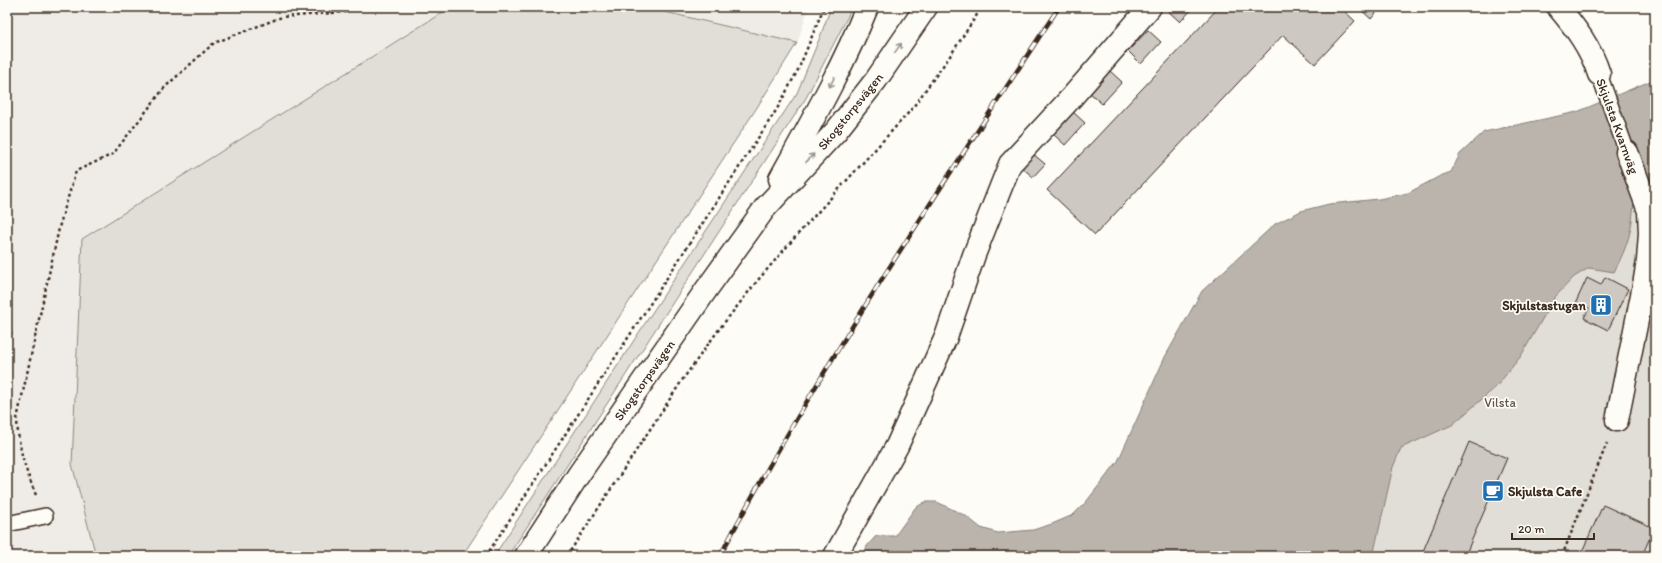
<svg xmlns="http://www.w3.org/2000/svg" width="1662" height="563" viewBox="0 0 1662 563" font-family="Itim,sans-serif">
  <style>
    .built { fill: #efece7 }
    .green { fill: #e1ded7; stroke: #8e847a }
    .water { fill: #bbb4ad; stroke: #887d74 }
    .building { fill: #cdc8c2; stroke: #3b2a1e }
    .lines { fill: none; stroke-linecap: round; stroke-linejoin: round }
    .lane-casing { stroke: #3b2a1e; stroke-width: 18 }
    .street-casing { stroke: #3b2a1e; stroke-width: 25 }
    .secondary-casing { stroke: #3b2a1e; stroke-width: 25 }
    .path { stroke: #3b2a1e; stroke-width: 2.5; stroke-dasharray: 3 3; stroke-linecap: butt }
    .lane { stroke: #fdfcf7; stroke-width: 15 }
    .street { stroke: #fdfcf7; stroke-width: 22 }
    .secondary { stroke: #fdfcf7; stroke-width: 22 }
    .rail-casing { stroke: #3b2a1e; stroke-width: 4.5 }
    .rail { stroke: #fdfcf7; stroke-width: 3; stroke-dasharray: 9; stroke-linecap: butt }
    .oneway { stroke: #9c938a }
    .labels { text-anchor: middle; stroke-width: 3.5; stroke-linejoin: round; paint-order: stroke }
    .street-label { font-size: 13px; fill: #3b2a1e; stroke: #fdfcf7 }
    .poi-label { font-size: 13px; font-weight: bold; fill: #3b2a1e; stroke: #fdfcf7; text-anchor: end }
    .park-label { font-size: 13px; fill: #64574c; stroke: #fdfcf7 }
  </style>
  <rect width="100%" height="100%" fill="#fdfcf7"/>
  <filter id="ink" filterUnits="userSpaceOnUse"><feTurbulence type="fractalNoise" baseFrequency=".025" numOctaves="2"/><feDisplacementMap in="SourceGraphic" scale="8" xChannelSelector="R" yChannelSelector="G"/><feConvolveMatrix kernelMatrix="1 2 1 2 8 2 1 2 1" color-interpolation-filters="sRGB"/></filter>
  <g filter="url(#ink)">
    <g class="built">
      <path d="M7,7h444l-369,232 -10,225 24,92h-89z"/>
      <path d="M644,7h165l-12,36z"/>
    </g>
    <g class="green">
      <path d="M451,7h193l153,36 -41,66 -294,447h-366l-24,-92 10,-225z"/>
      <path d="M831,7h20l-3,9 -42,82 -298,458h-14l146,-225 157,-238 23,-56z"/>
      <path d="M1655,137v419h-491z"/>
    </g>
    <path class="water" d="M1655,79v111l-21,10c-2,32 -6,45 -20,72l-25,-4 -15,9 -19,20 -34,59 -25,31 -44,38 -51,23 -8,19 -20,89h-510l4,-10 9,-10h19l20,-28 10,-6h12l29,14 15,12 17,5 35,-3 19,-6 21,-9 13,-13 32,-41 47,-104 37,-66 73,-67 26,-13 28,-7 50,-5 29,-6 32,-17 11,-4 9,-18 24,-22 93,-20z"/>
    <g class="building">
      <path d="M1170,7h24l-14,15 -13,-12z"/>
      <path d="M1219,7h121l15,14 -40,43 -32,-29 -188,200 -48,-45z"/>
      <path d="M1358,7h23l-10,12z"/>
      <path d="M1148,30l13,12 -20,22 -13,-13z"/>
      <path d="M1109,70l13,12 -20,22 -13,-12z"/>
      <path d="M1072,111l13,12 -20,22 -13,-12z"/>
      <path d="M1032,153l13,11 -12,13 -13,-11z"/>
      <path d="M1605,277l23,12 -20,41 -24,-12 5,-10 -13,-6 11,-24 14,7z"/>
      <path d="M7,314l5,20 -5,1z"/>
      <path d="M1469,442l38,16 -42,98h-44z"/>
      <path d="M1603,505l51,23 -12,28h-62z"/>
    </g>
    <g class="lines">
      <g class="lane-casing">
        <g id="lane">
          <path d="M1599,74l28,78"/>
          <path d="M7,524l38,-8"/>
        </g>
      </g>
      <g class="street-casing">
        <g id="street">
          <path d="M1558,7c17,20 33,41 41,67"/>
          <path d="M1617,420l27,-135 4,-24 2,-28 -1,-22 -22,-59"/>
          <path d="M835,556l62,-110 49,-109 28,-82 36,-91 61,-66 79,-91"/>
        </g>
      </g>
      <g class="secondary-casing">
        <g id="secondary">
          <path d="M780,179c31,-56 63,-112 87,-172"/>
          <path d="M526,556l53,-82 127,-184 59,-82 71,-77 40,-51 50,-73"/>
        </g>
      </g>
      <g class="path">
        <path d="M36,495c-11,-25 -18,-49 -19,-76l43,-195 16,-53 37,-17 52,-67 49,-44 68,-26 63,-5 12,-5"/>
        <path d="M486,556l291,-447 22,-41 25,-61"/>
        <path d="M567,556l116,-177 37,-51 38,-48 39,-45 114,-125 39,-54 32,-49"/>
        <path d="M1562,556l45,-113"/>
      </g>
      <use href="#lane" class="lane"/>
      <use href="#street" class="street"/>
      <use href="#secondary" class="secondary"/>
      <g class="rail-casing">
        <path id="rail" d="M720,556c100,-190 221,-369 339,-549"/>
      </g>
      <use href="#rail" class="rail"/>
    </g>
    <defs><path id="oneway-shaft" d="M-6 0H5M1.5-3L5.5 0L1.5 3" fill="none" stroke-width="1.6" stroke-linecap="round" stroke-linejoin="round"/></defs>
    <g class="oneway">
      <use href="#oneway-shaft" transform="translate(898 48) rotate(-55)"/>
      <use href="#oneway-shaft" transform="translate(832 82) rotate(117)"/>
      <use href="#oneway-shaft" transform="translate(810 158) rotate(-47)"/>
    </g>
  </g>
  <defs>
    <g id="building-square" transform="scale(1.15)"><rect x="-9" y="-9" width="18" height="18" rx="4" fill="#1f6fb2" stroke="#fdfcf7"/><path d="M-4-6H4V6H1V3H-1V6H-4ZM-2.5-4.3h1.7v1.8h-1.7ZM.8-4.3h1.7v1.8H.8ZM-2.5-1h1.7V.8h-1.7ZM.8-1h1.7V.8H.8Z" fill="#fff"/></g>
    <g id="cafe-square" transform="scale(1.15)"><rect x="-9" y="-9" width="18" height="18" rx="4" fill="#1f6fb2" stroke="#fdfcf7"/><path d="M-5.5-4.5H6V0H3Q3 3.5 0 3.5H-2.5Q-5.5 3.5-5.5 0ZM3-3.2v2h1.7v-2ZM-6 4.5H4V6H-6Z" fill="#fff"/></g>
  </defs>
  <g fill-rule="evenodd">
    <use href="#building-square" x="1601" y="305"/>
    <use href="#cafe-square" x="1493" y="491"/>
  </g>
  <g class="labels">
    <g class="street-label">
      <text transform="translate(850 111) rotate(-51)" y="5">Skogstorpsvägen</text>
      <text transform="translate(1618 126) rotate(70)" y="5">Skjulsta Kvarnväg</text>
      <text transform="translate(644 380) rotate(-55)" y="5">Skogstorpsvägen</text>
    </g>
    <g class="poi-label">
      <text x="1586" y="310">Skjulstastugan</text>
      <text x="1508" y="496" text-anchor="start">Skjulsta Cafe</text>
    </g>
    <g class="park-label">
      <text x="1500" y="407">Vilsta</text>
    </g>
  </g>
  <rect width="1662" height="563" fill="none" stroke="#fdfcf7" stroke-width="24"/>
  <rect x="12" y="12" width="1638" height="539" fill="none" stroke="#3b2a1e" stroke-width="1.5" filter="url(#ink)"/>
  <path d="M1512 533v6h82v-6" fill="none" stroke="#3b2a1e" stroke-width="2"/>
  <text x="1518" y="533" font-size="12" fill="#3b2a1e" stroke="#fdfcf7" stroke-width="3" paint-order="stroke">20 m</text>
</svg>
